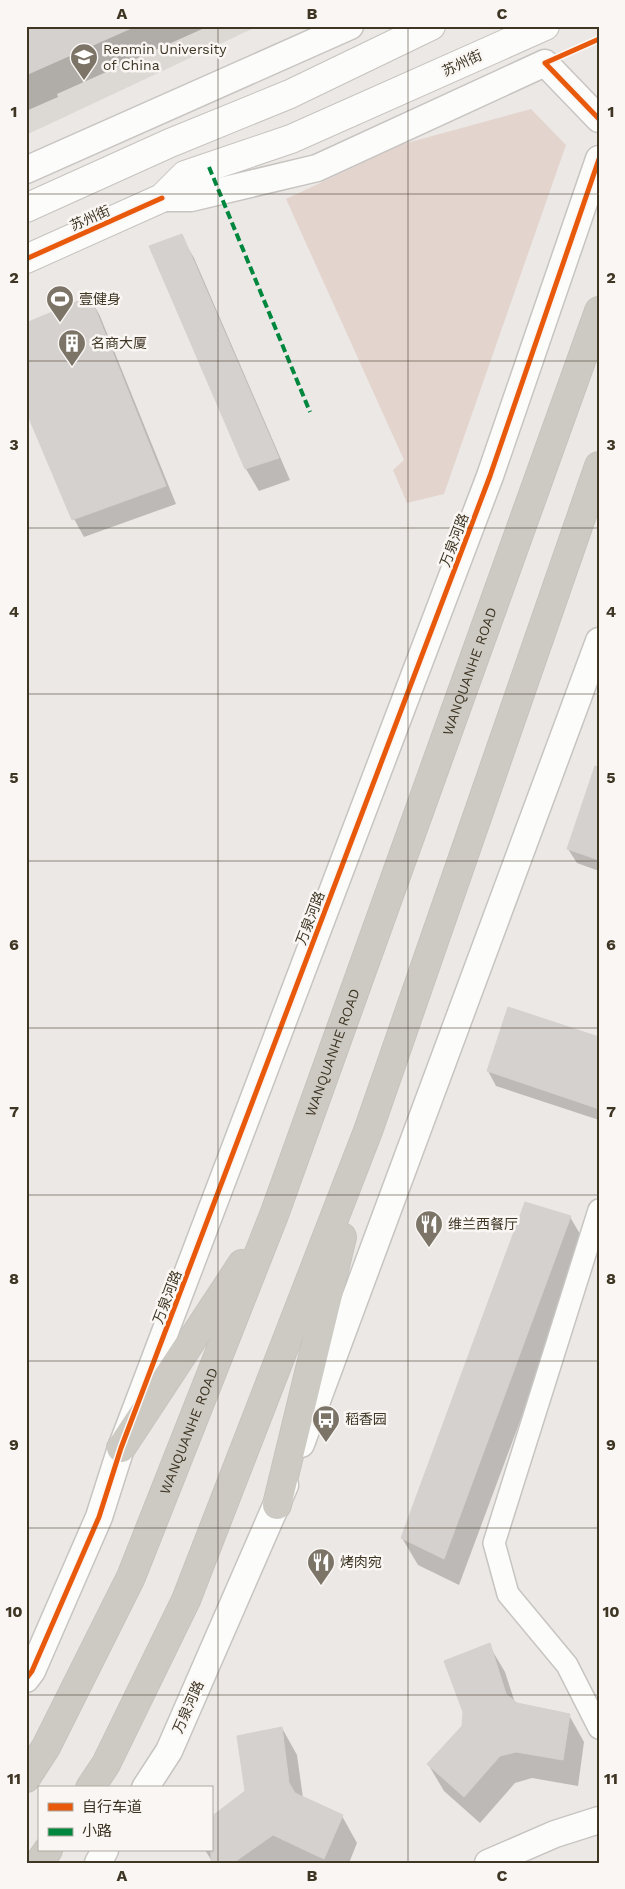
<svg xmlns="http://www.w3.org/2000/svg" width="625" height="1889" viewBox="0 0 625 1889" font-family="'Work Sans','Noto Sans SC',sans-serif">
  <style>
    .built { fill: #dcd8d3 }
    .green { fill: #e4d4ce }
    .shadow { fill: #0003 }
    .building { fill: #d4d1ce; stroke: #d4d1ce }
    .lines { fill: none; stroke-linecap: round; stroke-linejoin: round }
    .minor-casing { stroke: #c7c4c1; stroke-width: 24 }
    .tertiary-casing { stroke: #c7c4c1; stroke-width: 29 }
    .secondary-casing { stroke: #c7c3bf; stroke-width: 30 }
    .trunk-casing { stroke: #c6c3bd; stroke-width: 30 }
    .minor { stroke: #fcfcfb; stroke-width: 21 }
    .tertiary { stroke: #fcfcfb; stroke-width: 26 }
    .secondary { stroke: #fcfcfb; stroke-width: 28 }
    .trunk { stroke: #cdcac4; stroke-width: 28 }
    .quiet { stroke: #00873e; stroke-width: 4; stroke-dasharray: 8 4; stroke-linecap: butt }
    .cycleway-casing { stroke: #f9f6f4; stroke-width: 8 }
    .cycleway { stroke: #e8590c; stroke-width: 5 }
    .grid { fill: none; stroke: #3e3523; stroke-width: 1; stroke-opacity: 0.55 }
    .labels { text-anchor: middle; stroke-width: 5; stroke-linejoin: round; paint-order: stroke }
    .poi-label { font-size: 14px; fill: #3e3523; stroke: #f9f6f4; text-anchor: start }
    .street-label { font-size: 14px; fill: #3e3523; stroke: #f9f6f4 }
    .neatline { fill: none; stroke: #3e3523; stroke-width: 2 }
    .grid-label { font-size: 16px; text-anchor: middle; font-weight: bold; fill: #3e3523 }
  </style>
  <rect width="100%" height="100%" fill="#ebe8e5"/>
  <path class="built" d="M26,26h232l-232,109z"/>
  <path class="green" d="M531,109l35,36 -122,349 -37,9 -14,-33 11,-10 -118,-261 117,-55z"/>
  <g class="shadow">
    <path d="M26,26h183l-152,68 1,3 -32,14z"/>
    <path d="M181,236l13,22 96,222 -31,11 -13,-22 -96,-222z"/>
    <path d="M90,298l10,18 76,188 -92,33 -10,-18z"/>
    <path d="M599,789v82l-22,-8 -9,-14z"/>
    <path d="M599,1038v82l-103,-34 -8,-15z"/>
    <path d="M570,1217l16,27 -127,341 -41,-20 -16,-27z"/>
    <path d="M489,1645l16,27 10,31 54,12 15,27 -6,44 -46,-8 -17,5 -35,40 -36,-32 -16,-27 35,-37z"/>
    <path d="M282,1728l15,27 6,43 39,18 15,27 -8,20h-56l-4,-2 -2,2h-74l-8,-13h6z"/>
  </g>
  <g class="building">
    <path d="M26,26h110l-110,49z"/>
    <path d="M182,234l97,224 -34,11 -96,-223z"/>
    <path d="M90,296l76,190 -94,34 -46,-109v-88z"/>
    <path d="M595,766l4,1v93l-32,-11z"/>
    <path d="M508,1007l91,30v72l-112,-38z"/>
    <path d="M525,1202l46,14 -127,343 -43,-21z"/>
    <path d="M490,1643l16,51 11,9 53,11 -7,46 -47,-8 -16,4 -36,41 -37,-33 35,-38 1,-14 -19,-51z"/>
    <path d="M282,1727l7,56 6,10 48,22 -19,44 -51,-24 -40,28h-22v-46l34,-26 -8,-55z"/>
  </g>
  <g class="lines">
    <g class="minor-casing">
      <path id="minor" d="M599,1210l-105,333 14,51 59,71 32,63"/>
    </g>
    <g class="tertiary-casing">
      <g id="tertiary">
        <path d="M26,170l324,-144"/>
        <path d="M162,198h29l126,-30 228,-105 54,56"/>
        <path d="M301,1444l298,-803"/>
        <path d="M26,1679l6,-8 67,-154 22,-69 369,-972 109,-317"/>
        <path d="M145,1788l24,-37 116,-266"/>
        <path d="M98,1863l7,-13"/>
        <path d="M488,1863l67,-29 44,-14"/>
      </g>
    </g>
    <g class="secondary-casing">
      <g id="secondary">
        <path d="M26,208l144,-65 120,-49 141,-68"/>
        <path d="M26,259l136,-61 23,-23 106,-36 254,-113"/>
      </g>
    </g>
    <g class="trunk-casing">
      <g id="trunk">
        <path d="M121,1448l121,-184"/>
        <path d="M277,1505l65,-268"/>
        <path id="s1" d="M26,1778l20,-31 85,-170 143,-362 325,-904"/>
        <path d="M90,1788l16,-24 80,-164 182,-469 231,-665"/>
        <path d="M39,1863l9,-13"/>
      </g>
    </g>
    <use href="#minor" class="minor"/>
    <use href="#tertiary" class="tertiary"/>
    <use href="#secondary" class="secondary"/>
    <use href="#trunk" class="trunk"/>
    <path class="quiet" d="M209,167l101,245"/>
    <g class="cycleway-casing">
      <g id="cycleway">
        <path d="M599,39l-54,24 54,56"/>
        <path d="M26,259l136,-61"/>
        <path d="M26,1679l6,-8 67,-154 22,-69 369,-972 109,-317"/>
      </g>
    </g>
    <use href="#cycleway" class="cycleway"/>
  </g>
  <path class="grid" d="M218,26v1837M408,26v1837M26,194h573M26,361h573M26,528h573M26,694h573M26,861h573M26,1028h573M26,1195h573M26,1361h573M26,1528h573M26,1695h573"/>
  <defs>
    <g id="university-pin" transform="scale(1.4375)"><path d="M0 17L-7.5 6A9.5 9.5 0 1 1 7.5 6Z" fill="#7b7467" stroke="#f9f6f4"/><path d="M0-5L7-2L0 1L-7-2ZM-4 1L0 2.5L4 1V4Q0 6-4 4Z" fill="#fff"/></g>
    <g id="stadium-pin" transform="scale(1.4375)"><path d="M0 17L-7.5 6A9.5 9.5 0 1 1 7.5 6Z" fill="#7b7467" stroke="#f9f6f4"/><path d="M0-5a6.5 5 0 1 0 0 10a6.5 5 0 1 0 0-10ZM-3.5-1.8h7v3.6h-7Z" fill="#fff"/></g>
    <g id="building-pin" transform="scale(1.4375)"><path d="M0 17L-7.5 6A9.5 9.5 0 1 1 7.5 6Z" fill="#7b7467" stroke="#f9f6f4"/><path d="M-4-6H4V6H1V3H-1V6H-4ZM-2.5-4.3h1.7v1.8h-1.7ZM.8-4.3h1.7v1.8H.8ZM-2.5-1h1.7V.8h-1.7ZM.8-1h1.7V.8H.8Z" fill="#fff"/></g>
    <g id="restaurant-pin" transform="scale(1.4375)"><path d="M0 17L-7.5 6A9.5 9.5 0 1 1 7.5 6Z" fill="#7b7467" stroke="#f9f6f4"/><path d="M-5-6h1v4h1v-4h1v4h1v-4h1v5L-1.5 .5V6h-2V.5L-5-1ZM5-6V6H3V1.5H1.5Q1.5-4 5-6Z" fill="#fff"/></g>
    <g id="bus-pin" transform="scale(1.4375)"><path d="M0 17L-7.5 6A9.5 9.5 0 1 1 7.5 6Z" fill="#7b7467" stroke="#f9f6f4"/><path d="M-5-6H5V4H4V6H2V4H-2V6H-4V4H-5ZM-3.5-4V0h7V-4ZM-3.5 1.2v1.5H-2V1.2ZM2 1.2v1.5H3.5V1.2Z" fill="#fff"/></g>
  </defs>
  <g fill-rule="evenodd">
    <use href="#university-pin" x="84" y="57"/>
    <use href="#stadium-pin" x="60" y="299"/>
    <use href="#building-pin" x="72" y="343"/>
    <use href="#restaurant-pin" x="429" y="1224"/>
    <use href="#bus-pin" x="326" y="1419"/>
    <use href="#restaurant-pin" x="321" y="1562"/>
  </g>
  <g class="labels">
    <g class="poi-label">
      <text x="103" y="54">Renmin University<tspan x="103" dy="16">of China</tspan></text>
      <text x="79" y="304">壹健身</text>
      <text x="91" y="348">名商大厦</text>
      <text x="448" y="1229">维兰西餐厅</text>
      <text x="345" y="1424">稻香园</text>
      <text x="340" y="1567">烤肉宛</text>
    </g>
    <g class="street-label">
      <text transform="translate(462 63) rotate(-25)" y="5">苏州街</text>
      <text transform="translate(90 218) rotate(-24)" y="5">苏州街</text>
      <text transform="translate(454 540) rotate(-69)" y="5">万泉河路</text>
      <text dy="5" stroke="none"><textPath href="#s1" startOffset="1194">WANQUANHE ROAD</textPath></text>
      <text transform="translate(310 918) rotate(-69)" y="5">万泉河路</text>
      <text dy="5" stroke="none"><textPath href="#s1" startOffset="789">WANQUANHE ROAD</textPath></text>
      <text transform="translate(167 1297) rotate(-69)" y="5">万泉河路</text>
      <text dy="5" stroke="none"><textPath href="#s1" startOffset="384">WANQUANHE ROAD</textPath></text>
      <text transform="translate(188 1707) rotate(-66)" y="5">万泉河路</text>
    </g>
  </g>
  <rect width="625" height="1889" fill="none" stroke="#f9f6f4" stroke-width="55"/>
  <rect x="38" y="1786" width="175" height="65" fill="#f9f6f4" stroke="#aea9a0"/>
  <rect x="48" y="1803" width="25" height="8" fill="#e8590c" stroke="#aea9a0"/>
  <text x="82" y="1812" font-size="15" fill="#3e3523">自行车道</text>
  <rect x="48" y="1828" width="25" height="8" fill="#00873e" stroke="#aea9a0"/>
  <text x="82" y="1836" font-size="15" fill="#3e3523">小路</text>
  <rect x="28" y="28" width="570" height="1834" class="neatline"/>
  <g class="grid-label">
    <text x="122" y="19">A</text>
    <text x="312" y="19">B</text>
    <text x="502" y="19">C</text>
    <text x="14" y="117">1</text>
    <text x="611" y="117">1</text>
    <text x="14" y="283">2</text>
    <text x="611" y="283">2</text>
    <text x="14" y="450">3</text>
    <text x="611" y="450">3</text>
    <text x="14" y="617">4</text>
    <text x="611" y="617">4</text>
    <text x="14" y="783">5</text>
    <text x="611" y="783">5</text>
    <text x="14" y="950">6</text>
    <text x="611" y="950">6</text>
    <text x="14" y="1117">7</text>
    <text x="611" y="1117">7</text>
    <text x="14" y="1284">8</text>
    <text x="611" y="1284">8</text>
    <text x="14" y="1450">9</text>
    <text x="611" y="1450">9</text>
    <text x="14" y="1617">10</text>
    <text x="611" y="1617">10</text>
    <text x="14" y="1784">11</text>
    <text x="611" y="1784">11</text>
    <text x="122" y="1881">A</text>
    <text x="312" y="1881">B</text>
    <text x="502" y="1881">C</text>
  </g>
</svg>
